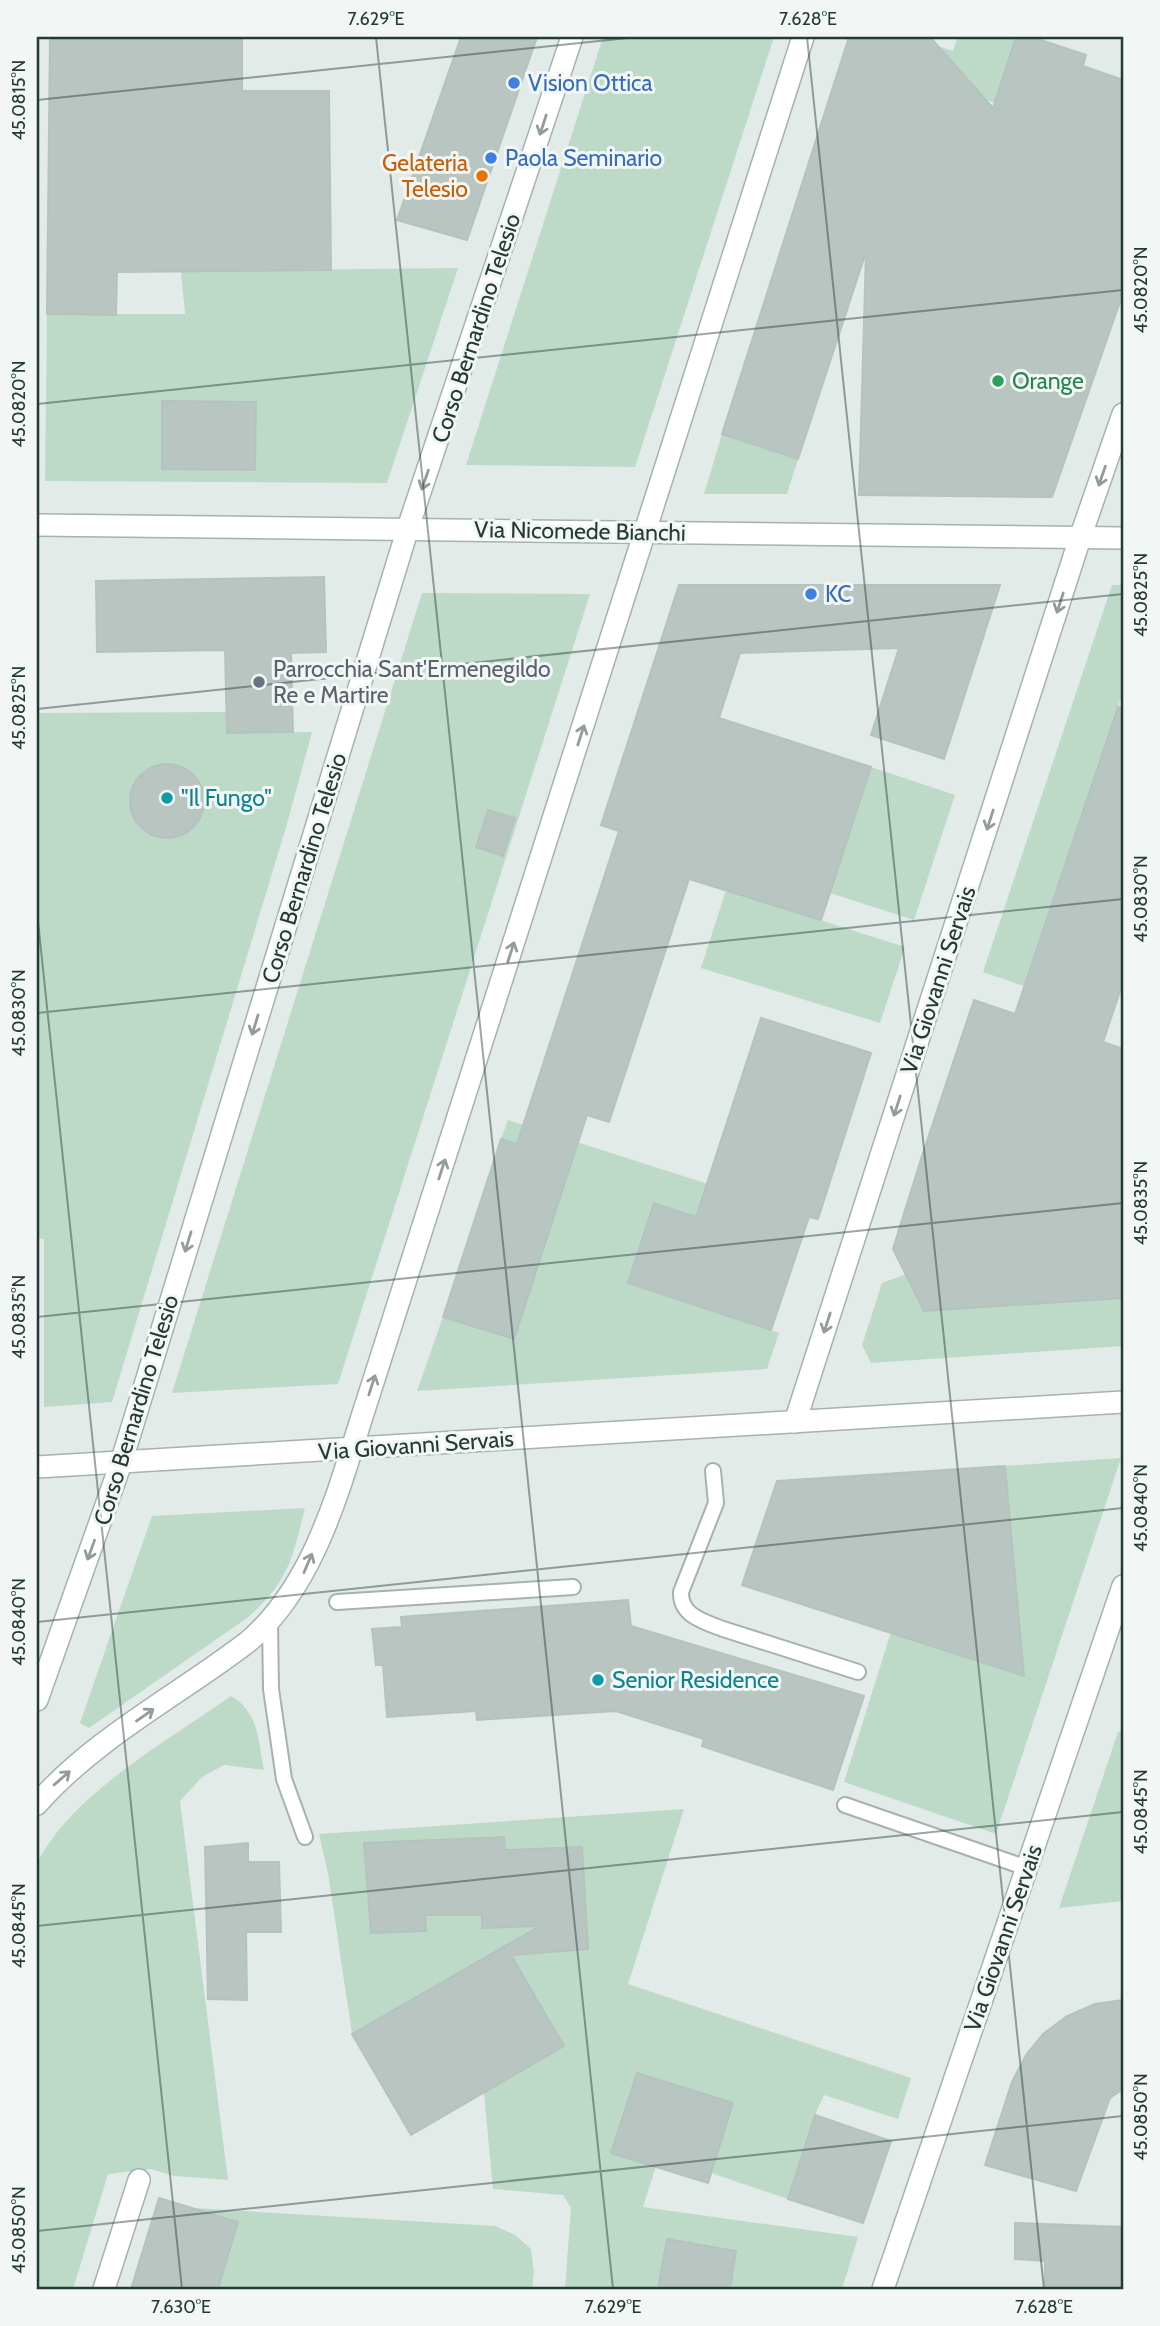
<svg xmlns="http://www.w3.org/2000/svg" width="1160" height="2326" viewBox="0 0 1160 2326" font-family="Cabin,sans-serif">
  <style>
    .green { fill: #bddac8 }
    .building { fill: #b8c5c1; stroke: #b5c3bf; stroke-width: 2 }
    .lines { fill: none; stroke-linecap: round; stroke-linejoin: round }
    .service-casing { stroke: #a5b2af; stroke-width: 18 }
    .minor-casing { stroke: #a5b2af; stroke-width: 24 }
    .tertiary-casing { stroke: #a5b2af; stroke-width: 24 }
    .service { stroke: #fff; stroke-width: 14 }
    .minor { stroke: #fff; stroke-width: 21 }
    .tertiary { stroke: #fff; stroke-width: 21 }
    .oneway { stroke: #929c9b }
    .ticks { fill: none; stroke: #243a37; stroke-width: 2; stroke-opacity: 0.45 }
    .shop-dot { fill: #3f7fe0; stroke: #f2f7f5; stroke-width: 2.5 }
    .food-dot { fill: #e8710a; stroke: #f2f7f5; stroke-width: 2.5 }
    .leisure-dot { fill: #2e9e5b; stroke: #f2f7f5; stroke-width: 2.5 }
    .worship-dot { fill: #6b7280; stroke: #f2f7f5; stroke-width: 2.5 }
    .culture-dot { fill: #0f9aa8; stroke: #f2f7f5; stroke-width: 2.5 }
    .labels { text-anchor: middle; stroke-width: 6; stroke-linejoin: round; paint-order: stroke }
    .shop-label { font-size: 23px; fill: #366cbe; stroke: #f2f7f5; text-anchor: start }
    .food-label { font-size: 23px; fill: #c56008; stroke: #f2f7f5; text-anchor: end }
    .street-label { font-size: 23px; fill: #243a37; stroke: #f2f7f5 }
    .leisure-label { font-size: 23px; fill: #27864d; stroke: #f2f7f5; text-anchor: start }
    .worship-label { font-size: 23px; fill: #5b616d; stroke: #f2f7f5; text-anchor: start }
    .culture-label { font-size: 23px; fill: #0d838f; stroke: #f2f7f5; text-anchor: start }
    .neatline { fill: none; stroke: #243a37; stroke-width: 2.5 }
    .ticks-label { font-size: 18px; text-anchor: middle; fill: #243a37 }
  </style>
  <rect width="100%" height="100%" fill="#e2ebe8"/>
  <g class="green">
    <path d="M603,37h171l-139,430 -169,-2z"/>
    <path d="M849,37h61l43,14 5,-14h58l-21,66 -9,-3 -36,-40 -26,9 -77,-26z"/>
    <path d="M458,268l-71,215 -342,-2 2,-167h138l-4,-43z"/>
    <path d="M722,434l76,25 -11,35h-83z"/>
    <path d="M1112,585h11v107l-99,294 -41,-14z"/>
    <path d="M422,593l168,1 -252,790 -166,9z"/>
    <path d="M226,712l1,21 85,-1 -25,92 -175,578 -68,5v-168l-7,-1v-525z"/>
    <path d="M871,767l84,28 -41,125 -84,-27z"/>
    <path d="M726,890l179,57 -25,76 -179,-55z"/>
    <path d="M508,1120l225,72 -11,33 -68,-22 -26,80 151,50 -12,36 -350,22 26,-74 71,22 58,-177 -71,-23z"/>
    <path d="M906,1274l18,37 199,-13v48l-252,17 -9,-18 20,-62z"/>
    <path d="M1121,1458l-125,376 -152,-52 47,-150 120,-92 -6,-74z"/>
    <path d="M305,1508c-13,52 -16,73 -58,110l-158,110 -9,-5 72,-207z"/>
    <path d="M231,1696c28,16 27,44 33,74l-40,-5 -22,12 -22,24 48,379 -54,-4 -23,-7 -43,5 -35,115h-36v-426c37,-71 129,-121 194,-167z"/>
    <path d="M1118,1732h5v169l-64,7z"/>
    <path d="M684,1809l-56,175 283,94 -13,41 -74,-24 -9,20 -27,84 -77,-26 22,-70 -96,-30 -25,79 44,14 -13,41 215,30 -16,52h-277l6,-81 -8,-13 -70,-6 -9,-96 80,-47 -149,-48 -63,36 -24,-161 -9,-39z"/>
    <path d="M193,2208l302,18 20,9 16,14 3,23 -2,17h-314l20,-67z"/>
  </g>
  <g class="building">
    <path d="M50,37h192v54h87l2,179 -214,2 -1,43 -69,-1z"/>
    <path d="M461,37h76l-70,203 -70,-20z"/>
    <path d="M849,37h81l63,71 23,-71h16l54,18 -3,11 40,14v213l-71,204 -193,-2 7,-243 -68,207 -76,-25z"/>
    <path d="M162,401l94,1 -1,68 -93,-1z"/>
    <path d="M324,577l2,75 -35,1 2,79 -66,1 -2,-83 -128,2 -1,-71z"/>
    <path d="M679,585h321l-56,174 -73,-24 28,-87 -159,5 -21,65 152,49 -41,126 -9,27 -132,-41 -80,243 -22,-7 -73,224 -71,-22 58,-178 16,5 102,-313 -18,-6z"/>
    <path d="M1118,707l5,1v274l-20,60 20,7v249l-199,13 -31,-62 28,-90 53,-159 41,14z"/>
    <circle cx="167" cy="801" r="37"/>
    <path d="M488,810l27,8 -12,38 -27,-9z"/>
    <path d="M761,1018l110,35 -53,166 -9,-2 -38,113 -143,-47 26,-80 42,14z"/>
    <path d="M1005,1466l19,210 -282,-91 35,-104z"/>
    <path d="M628,1600l3,26 233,70 -31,94 -131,-44 2,-7 -88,-28 -139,9 -1,-9 -89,6 -4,-52h-7l-4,-36 30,-2 -1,-10z"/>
    <path d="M504,1837l1,13 77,-3 6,102 -77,6 53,91 -153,89 -59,-101 188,-108 -58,2v-13h-57l1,16 -55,2 -7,-90z"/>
    <path d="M248,1843v19h31l2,70h-35l1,68 -39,-1 -3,-152z"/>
    <path d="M1123,2000v89l-13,9 -34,93 -91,-26 27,-83 14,-27 17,-21 24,-18 28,-12z"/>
    <path d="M637,2073l96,30 -25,80 -97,-30z"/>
    <path d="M815,2115l76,26 -28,82 -75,-24z"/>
    <path d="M159,2198l79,24 -20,67h-87z"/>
    <path d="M1015,2223l108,4v62h-78v-28l-30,-2z"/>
    <path d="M667,2239l69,12 -6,38h-72z"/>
  </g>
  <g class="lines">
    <g class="service-casing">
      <g id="service">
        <path d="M713,1471l3,32 -35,89c-1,24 24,30 42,37l135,43"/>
        <path d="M337,1602l236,-15"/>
        <path d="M270,1623l1,66 13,90 21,58"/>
        <path d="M845,1805l182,63"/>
      </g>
    </g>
    <g class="minor-casing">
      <g id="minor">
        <path d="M37,525l1086,13"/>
        <path d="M795,1422l285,-884 43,-124"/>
        <path d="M104,2289l35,-109"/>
        <path d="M883,2289l240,-703"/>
      </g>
    </g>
    <g class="tertiary-casing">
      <g id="tertiary">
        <path d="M37,1467l1086,-65"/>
        <path d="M37,1700l84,-237 287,-935 164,-491"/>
        <path d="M37,1804c59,-67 142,-109 212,-163 69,-60 91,-158 119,-243l435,-1361"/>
      </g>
    </g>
    <use href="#service" class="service"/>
    <use href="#minor" class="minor"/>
    <use href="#tertiary" class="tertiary"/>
  </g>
  <defs><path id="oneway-shaft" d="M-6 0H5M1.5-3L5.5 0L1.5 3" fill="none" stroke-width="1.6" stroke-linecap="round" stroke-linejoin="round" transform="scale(1.75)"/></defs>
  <g class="oneway">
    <use href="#oneway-shaft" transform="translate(543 125) rotate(108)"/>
    <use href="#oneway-shaft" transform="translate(1102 476) rotate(109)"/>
    <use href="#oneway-shaft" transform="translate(425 480) rotate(109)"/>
    <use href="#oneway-shaft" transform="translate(1060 603) rotate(108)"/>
    <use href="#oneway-shaft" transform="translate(581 735) rotate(-72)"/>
    <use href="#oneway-shaft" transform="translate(990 820) rotate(108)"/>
    <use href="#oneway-shaft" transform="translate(511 952) rotate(-72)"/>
    <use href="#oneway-shaft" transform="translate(255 1025) rotate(107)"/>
    <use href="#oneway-shaft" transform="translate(897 1106) rotate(108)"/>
    <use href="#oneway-shaft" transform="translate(442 1169) rotate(-72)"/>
    <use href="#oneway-shaft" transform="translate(188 1242) rotate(107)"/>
    <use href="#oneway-shaft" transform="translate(827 1323) rotate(108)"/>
    <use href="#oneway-shaft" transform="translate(372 1385) rotate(-72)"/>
    <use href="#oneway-shaft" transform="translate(91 1550) rotate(110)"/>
    <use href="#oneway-shaft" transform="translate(308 1563) rotate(-67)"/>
    <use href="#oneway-shaft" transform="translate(145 1715) rotate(-35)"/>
    <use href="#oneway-shaft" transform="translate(62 1778) rotate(-41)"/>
  </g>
  <path class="ticks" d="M376,37l237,2252M807,37l237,2252M37,100l600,-63M37,404l1086,-114M37,709l1086,-115M37,912l145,1377M37,1013l1086,-114M37,1317l1086,-114M37,1622l1086,-114M37,1926l1086,-114M37,2231l1086,-115"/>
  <g class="shop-dot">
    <circle cx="514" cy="83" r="7"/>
    <circle cx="491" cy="158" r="7"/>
    <circle cx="811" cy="594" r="7"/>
  </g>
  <circle class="food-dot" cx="482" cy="176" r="7"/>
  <circle class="leisure-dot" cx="998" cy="381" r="7"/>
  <circle class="worship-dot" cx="259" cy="682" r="7"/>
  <g class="culture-dot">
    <circle cx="167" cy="798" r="7"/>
    <circle cx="598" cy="1680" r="7"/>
  </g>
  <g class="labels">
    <g class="shop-label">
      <text x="528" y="91">Vision Ottica</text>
      <text x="505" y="166">Paola Seminario</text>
      <text x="825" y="602">KC</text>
    </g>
    <g class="food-label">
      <text x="468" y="171">Gelateria<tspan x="468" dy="26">Telesio</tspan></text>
    </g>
    <g class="street-label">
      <text transform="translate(476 328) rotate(-72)" y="8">Corso Bernardino Telesio</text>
      <text transform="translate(580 531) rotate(1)" y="8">Via Nicomede Bianchi</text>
      <text transform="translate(304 868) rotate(-73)" y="8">Corso Bernardino Telesio</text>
      <text transform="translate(938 980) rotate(-72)" y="8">Via Giovanni Servais</text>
      <text transform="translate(136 1410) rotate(-73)" y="8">Corso Bernardino Telesio</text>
      <text transform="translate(416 1445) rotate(-4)" y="8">Via Giovanni Servais</text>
      <text transform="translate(1003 1938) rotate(-71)" y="8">Via Giovanni Servais</text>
    </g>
    <g class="leisure-label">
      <text x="1012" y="389">Orange</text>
    </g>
    <g class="worship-label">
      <text x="273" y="677">Parrocchia Sant'Ermenegildo<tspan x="273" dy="26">Re e Martire</tspan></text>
    </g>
    <g class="culture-label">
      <text x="181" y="806">"Il Fungo"</text>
      <text x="612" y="1688">Senior Residence</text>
    </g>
  </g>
  <rect width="1160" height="2326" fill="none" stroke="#f2f7f5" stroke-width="77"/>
  <rect x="38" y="38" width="1084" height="2250" class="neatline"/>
  <g class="ticks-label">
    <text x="376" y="25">7.629°E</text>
    <text x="808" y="25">7.628°E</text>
    <text transform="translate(19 100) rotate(-90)" y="6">45.0815°N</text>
    <text transform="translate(1141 290) rotate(-90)" y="6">45.0820°N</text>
    <text transform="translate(19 404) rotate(-90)" y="6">45.0820°N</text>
    <text transform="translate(1141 595) rotate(-90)" y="6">45.0825°N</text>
    <text transform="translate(19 708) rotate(-90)" y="6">45.0825°N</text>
    <text transform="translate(1141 899) rotate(-90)" y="6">45.0830°N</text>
    <text transform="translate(19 1013) rotate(-90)" y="6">45.0830°N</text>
    <text transform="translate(1141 1203) rotate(-90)" y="6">45.0835°N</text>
    <text transform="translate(19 1317) rotate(-90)" y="6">45.0835°N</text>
    <text transform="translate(1141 1508) rotate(-90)" y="6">45.0840°N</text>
    <text transform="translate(19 1622) rotate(-90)" y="6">45.0840°N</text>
    <text transform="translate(1141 1812) rotate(-90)" y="6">45.0845°N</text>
    <text transform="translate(19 1926) rotate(-90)" y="6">45.0845°N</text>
    <text transform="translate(1141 2117) rotate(-90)" y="6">45.0850°N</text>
    <text transform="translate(19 2230) rotate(-90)" y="6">45.0850°N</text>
    <text x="181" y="2313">7.630°E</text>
    <text x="613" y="2313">7.629°E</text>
    <text x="1044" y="2313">7.628°E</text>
  </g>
</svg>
